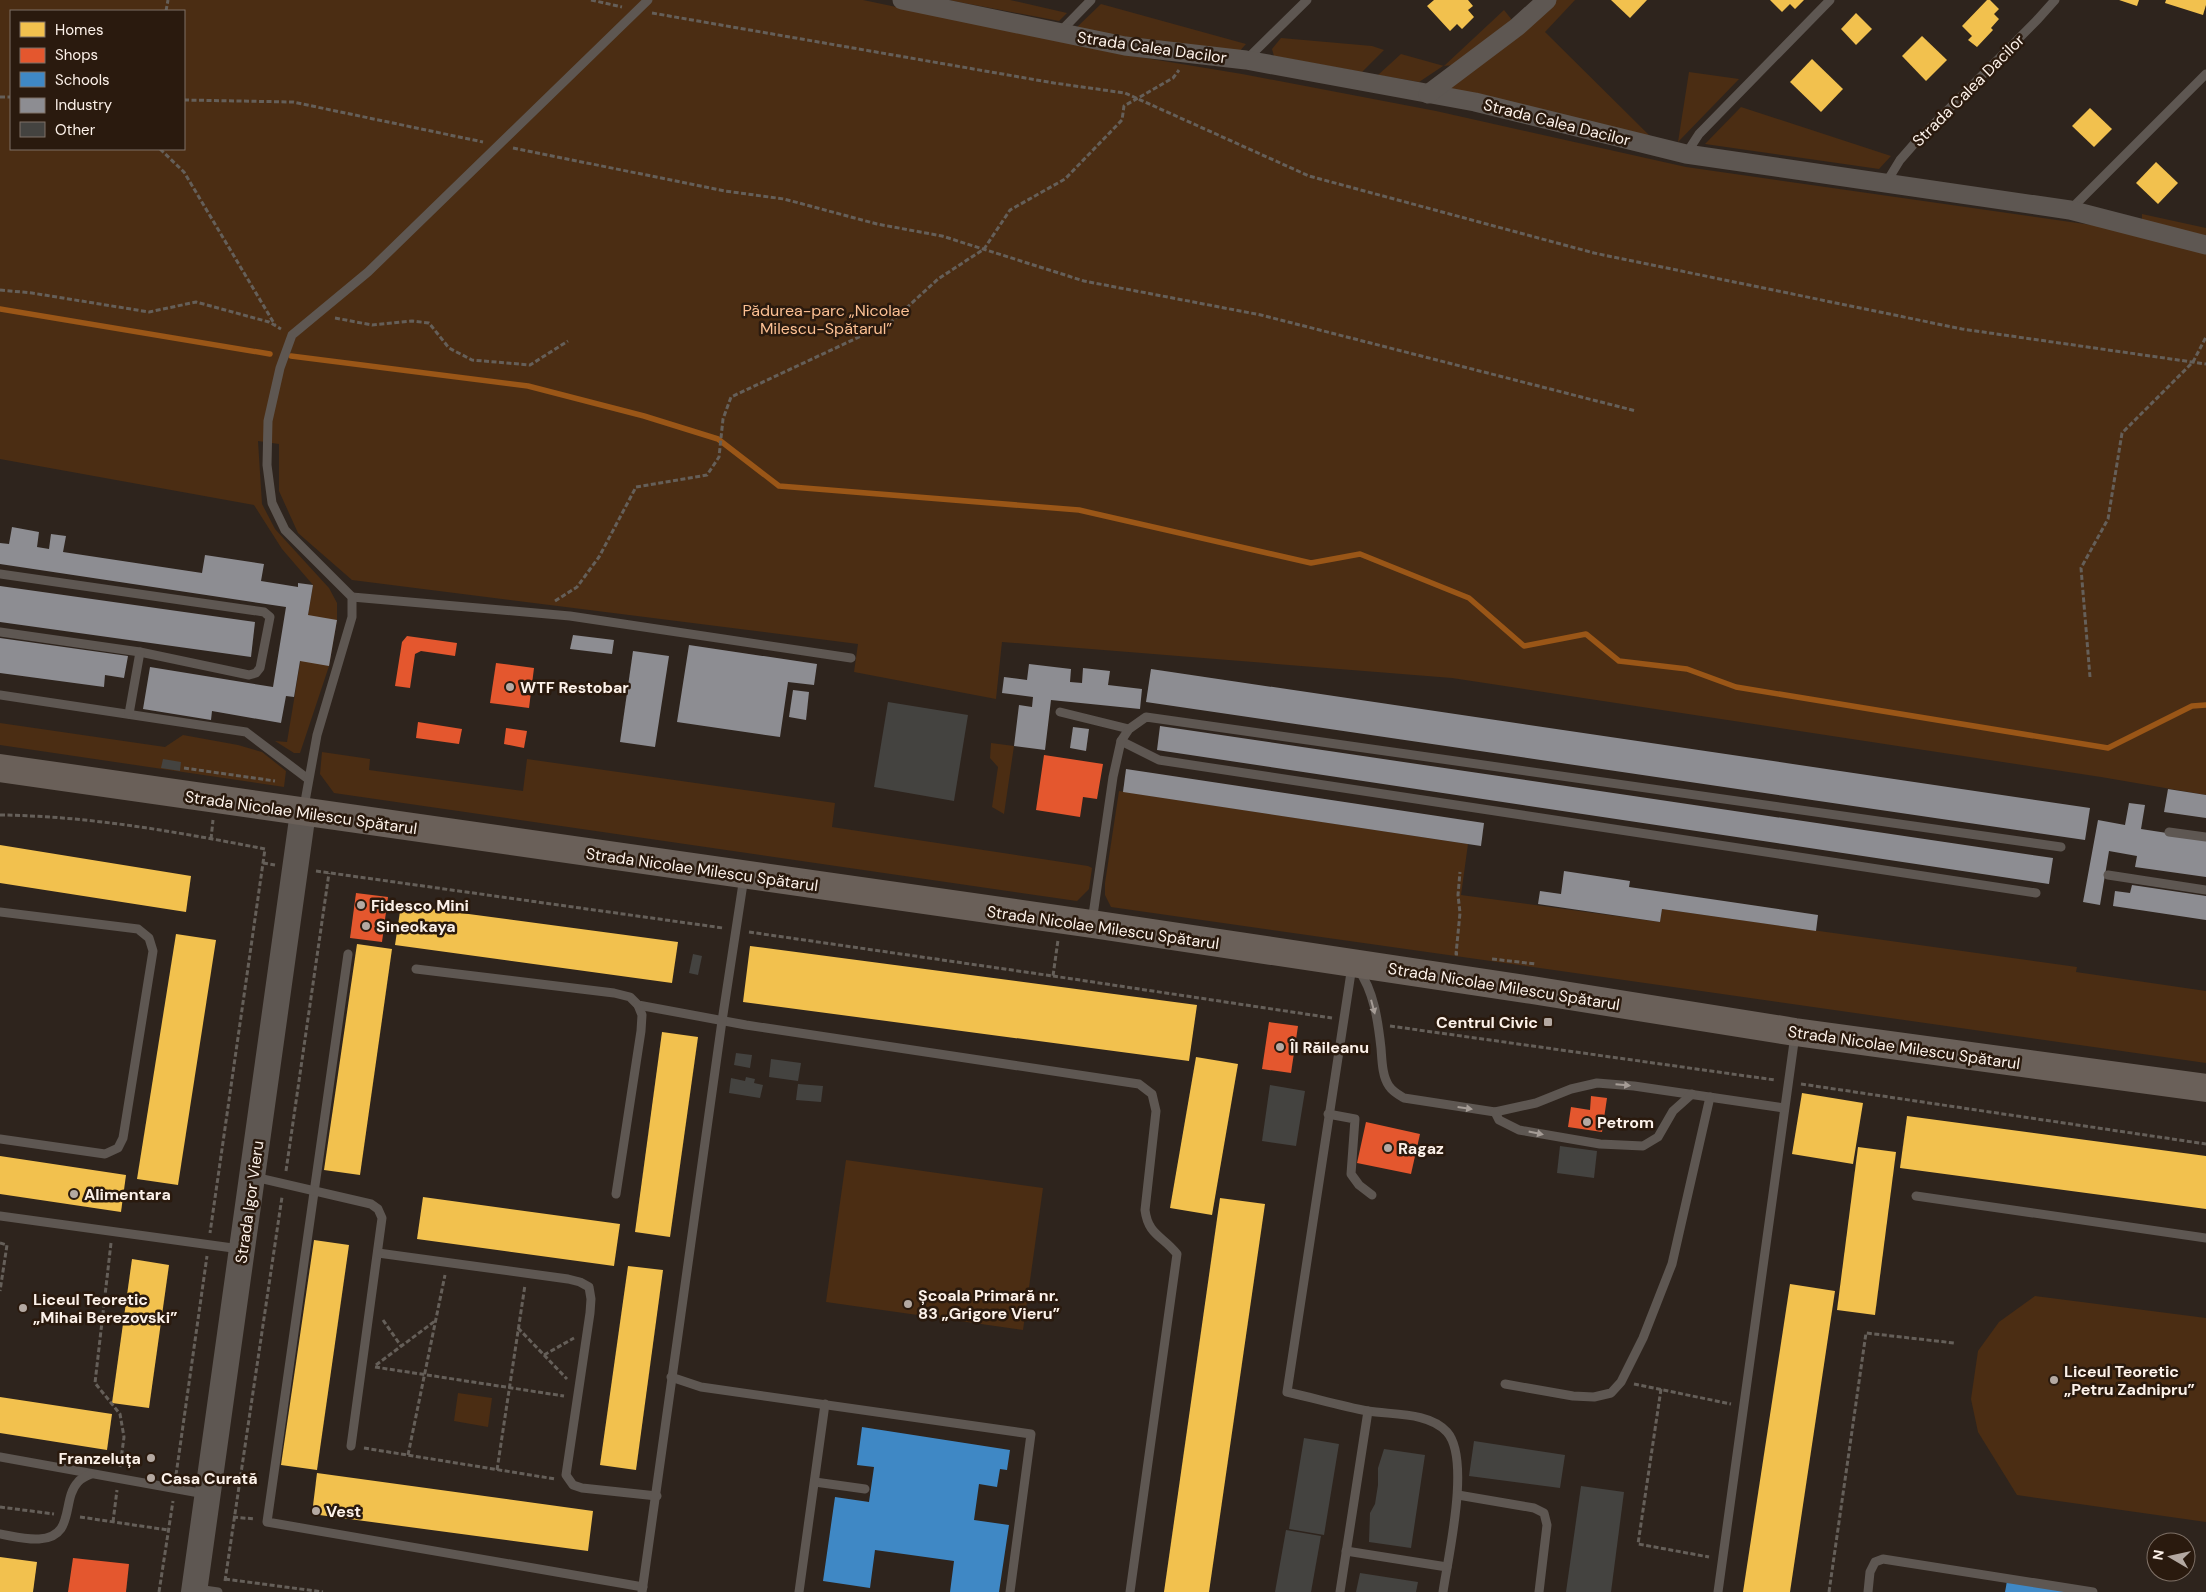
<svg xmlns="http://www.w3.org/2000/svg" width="2206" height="1592" viewBox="0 0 2206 1592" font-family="'DM Sans',sans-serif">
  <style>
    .green { fill: #4b2d13; fill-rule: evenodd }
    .homes { fill: #f2c14e }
    .shops { fill: #e4572e }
    .schools { fill: #3f88c5 }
    .industry { fill: #8d8d92 }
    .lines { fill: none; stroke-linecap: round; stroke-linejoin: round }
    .stream { stroke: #9a5617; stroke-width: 5.5 }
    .building { fill: #444340 }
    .path { stroke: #655f59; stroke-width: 3; stroke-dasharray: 5 2.5; stroke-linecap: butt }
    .lane { stroke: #5e5752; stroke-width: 9 }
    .street { stroke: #5e5752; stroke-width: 19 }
    .secondary { stroke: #5e5752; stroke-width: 26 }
    .primary { stroke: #6a6059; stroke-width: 28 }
    .oneway { fill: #a59c96 }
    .poi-dot { fill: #b4a9a2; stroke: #2a1a0e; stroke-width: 2 }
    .labels { text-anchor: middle; stroke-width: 5; stroke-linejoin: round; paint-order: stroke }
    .street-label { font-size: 16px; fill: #fcf1e9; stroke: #2a1a0e }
    .park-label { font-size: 16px; fill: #fcc093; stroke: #2a1a0e }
    .poi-label { font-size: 16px; font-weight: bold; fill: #fcf1e9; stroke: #2a1a0e; text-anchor: start }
  </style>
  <rect width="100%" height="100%" fill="#2e241d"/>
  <g class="green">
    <path d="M0,0h863l252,53 127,21 194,37 250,56 441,63 79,21v544l-105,-18 -649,-99 -450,-36 -6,57 -142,-27 4,-28 -506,-64 -54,-47 -19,-42v-47l-21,-3 4,63 13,25 54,59 8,15v17l-8,46 -29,87h-6l-19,-12 12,1 26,-157 -31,-36 -28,-44 -254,-46zM11,11h173v138h-173z"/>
    <path d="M948,0h62l57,13 -8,8z"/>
    <path d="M1556,0h19l-30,32 106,105 -203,-49z"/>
    <path d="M1101,4l145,40 -9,10 -162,-25z"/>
    <path d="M1504,10l8,10 -58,45 -11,1 -24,16 -41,-7 23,-21 43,12z"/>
    <path d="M1281,38l91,8 12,4 -22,22 -88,-16 -2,-7z"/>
    <path d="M1689,72l50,7 -61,63z"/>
    <path d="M1741,107l150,49 -12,13 -174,-25z"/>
    <path d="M2142,214l64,14v9l-64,-16z"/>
    <path d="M0,723l165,24 18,-12 55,10 24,7 24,19 -2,16 -284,-42z"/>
    <path d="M991,743l23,3 -10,68 -12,-7 6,-40 -8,-9z"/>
    <path d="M322,752l48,7 -1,11 154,21 4,-32 308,44 -3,24 256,39 4,2 -3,21 -12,12 -743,-108 -14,-19z"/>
    <path d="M1119,791l349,53 -7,51 199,27 2,-13 415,58 -1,5 130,19v72l-1095,-156 -6,-12v-12z"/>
    <path d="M846,1160l197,28 -20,142 -197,-28z"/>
    <path d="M2035,1296l171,22v204l-189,-27 -39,-63 -7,-33 7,-48 21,-29z"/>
    <path d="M458,1393l34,5 -4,29 -34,-6z"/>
  </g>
  <g class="homes">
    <path d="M1434,0h34l5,6 -5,4 6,7 -12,12 -5,-5 -7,7 -23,-25z"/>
    <path d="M1611,0h36l-17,18z"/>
    <path d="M1770,0h34l-9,9 -5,-5 -8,8z"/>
    <path d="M1987,0h3l9,9 -5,5 5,5 -8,9 2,2 -16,17 -9,-7 4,-4 -10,-10z"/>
    <path d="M2119,0h20l-2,6z"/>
    <path d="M2166,0h40v5l-3,10 -38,-12z"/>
    <path d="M1856,13l16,16 -16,16 -15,-16z"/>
    <path d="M1922,36l25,24 -21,21 -24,-25z"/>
    <path d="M1812,59l31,30 -22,23 -31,-30z"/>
    <path d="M2090,108l22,21 -18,18 -22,-21z"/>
    <path d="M2156,162l22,21 -20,21 -22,-21z"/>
    <path d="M0,845l191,31 -5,36 -186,-29z"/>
    <path d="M401,905l277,37 -6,41 -277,-38z"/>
    <path d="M176,934l40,6 -38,245 -41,-6z"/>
    <path d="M357,944l35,5 -32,226 -36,-5z"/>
    <path d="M750,946l447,59 -8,56 -446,-59z"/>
    <path d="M662,1032l36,5 -28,200 -35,-5z"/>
    <path d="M1196,1057l42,7 -26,151 -42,-7z"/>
    <path d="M1802,1093l61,10 -10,61 -61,-10z"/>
    <path d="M1907,1116l299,40v53l-306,-41z"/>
    <path d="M1858,1147l38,5 -21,163 -38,-5z"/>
    <path d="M0,1156l126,19 -5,37 -121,-18z"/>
    <path d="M423,1197l197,27 -6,42 -197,-27z"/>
    <path d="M1220,1198l45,6 -56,388h-45z"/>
    <path d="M314,1240l35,5 -32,225 -36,-5z"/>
    <path d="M132,1259l37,6 -20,143 -37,-5z"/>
    <path d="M628,1266l35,4 -27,200 -36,-5z"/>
    <path d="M1790,1284l45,7 -45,301h-47z"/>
    <path d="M0,1397l112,17 -5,36 -107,-17z"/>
    <path d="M317,1473l276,38 -5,40 -276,-37z"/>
    <path d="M0,1557l37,5 -4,30h-33z"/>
  </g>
  <g class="shops">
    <path d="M407,636l50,7 -2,13 -34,-5 -6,3 -5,34 -15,-2 7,-44z"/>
    <path d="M496,663l38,5 -5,40 -39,-5z"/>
    <path d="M418,722l44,7 -3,15 -43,-6z"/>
    <path d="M506,728l21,3 -3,17 -20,-4z"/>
    <path d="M1044,755l59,9 -6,35 -14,-2 -3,20 -44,-7z"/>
    <path d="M356,893l32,4 -6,45 -32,-4z"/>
    <path d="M1269,1022l29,4 -7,47 -29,-4z"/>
    <path d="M1591,1096l16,2 -5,34 -34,-5 3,-20 19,3z"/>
    <path d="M1366,1122l54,12 -9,40 -54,-11z"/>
    <path d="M73,1558l56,6 -3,28h-58z"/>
  </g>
  <g class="schools">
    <path d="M862,1427l148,23 -3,20 -7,-1 -3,18 -18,-3 -5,36 35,5 -10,67h-49l4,-31 -79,-11 -5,38 -47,-7 12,-84 34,5 5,-35 -17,-2z"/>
    <path d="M2007,1581l70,11h-72z"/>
  </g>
  <g class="industry">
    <path d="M12,527l27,5 -2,15 12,2 2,-15 15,2 -3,16 139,21 3,-18 59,9 -3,17 37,6v-4l15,2 -5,30 29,5 -8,46 -29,-5 -6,36 -8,-1 -5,27 -69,-12 -1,9 -68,-11 7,-42 123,20 13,-80 -286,-43v-21l9,1z"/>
    <path d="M0,586l255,36 -4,35 -251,-35z"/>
    <path d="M573,635l41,5 -2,14 -42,-5z"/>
    <path d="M0,638l128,18 -4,22 -19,-3 -1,12 -104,-14z"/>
    <path d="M689,645l128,19 -3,21 -26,-3 -8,55 -103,-15z"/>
    <path d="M633,651l36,5 -14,91 -35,-5z"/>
    <path d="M1029,664l42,5 -1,13 12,1 1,-15 27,3 -2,14 34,4 -2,20 -89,-9 -6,50 -31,-4 5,-41 13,2 1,-10 -31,-4 2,-16 23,3z"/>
    <path d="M1151,669l939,139 -5,32 -939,-138z"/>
    <path d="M793,690l16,2 -3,28 -17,-3z"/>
    <path d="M1160,726l893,132 -4,26 -892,-134z"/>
    <path d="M1073,727l16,2 -3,22 -16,-3z"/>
    <path d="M1126,769l358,54 -3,23 -358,-54z"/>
    <path d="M2168,789l38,6v23l-42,-6z"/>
    <path d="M2129,803l16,2 -4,24 65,10v38l-71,-10 2,-11 -28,-5 -9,54 -17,-3 15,-82 27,5z"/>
    <path d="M1564,871l66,10 -1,6 189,28 -2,16 -154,-22 -2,13 -122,-18 2,-13 21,3z"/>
    <path d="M2132,885l74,11v24l-93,-14 2,-15 15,2z"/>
  </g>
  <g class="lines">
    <g class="stream">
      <path d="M0,309l270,45"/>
      <path d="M291,356l237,30 116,30 74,23 61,47 300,24 232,53 49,-9 109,44 55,48 62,-12 33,27 68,8 49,18 372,61 84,-42 14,-1"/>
    </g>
  </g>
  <g class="building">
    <path d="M888,702l80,13 -14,86 -80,-14z"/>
    <path d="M163,759l18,3 -1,9 -19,-3z"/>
    <path d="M693,954l9,2 -4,19 -9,-2z"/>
    <path d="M736,1053l16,2 -2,13 -16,-3z"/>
    <path d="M771,1059l30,4 -3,18 -29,-4z"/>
    <path d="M746,1077l9,2 -1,4 9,2 -3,13 -31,-5 2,-15 14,3z"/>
    <path d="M798,1084l25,2 -2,16 -25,-2z"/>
    <path d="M1270,1085l35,6 -9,55 -34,-5z"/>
    <path d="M1560,1146l37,5 -3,27 -37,-5z"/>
    <path d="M1304,1438l35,6 -15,91 -35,-6z"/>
    <path d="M1474,1441l91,14 -5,33 -91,-12z"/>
    <path d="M1384,1449l41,6 -14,93 -42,-6 1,-29 5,-9 3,-19v-17z"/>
    <path d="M1581,1486l43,6 -13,100h-45z"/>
    <path d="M1286,1530l35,6 -10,56h-36z"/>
    <path d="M1360,1573l58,9 -2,10h-60z"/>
  </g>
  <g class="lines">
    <g class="path">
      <path d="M591,0l31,7"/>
      <path d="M166,11l2,-11"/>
      <path d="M652,13l402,70 71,10 184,83 285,77 368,76 244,35"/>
      <path d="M0,97h11"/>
      <path d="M184,100l109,2 190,40"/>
      <path d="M513,148l212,43 59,8 93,25 65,12 142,45 177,34 375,96"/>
      <path d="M160,149l24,23 91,153"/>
      <path d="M0,290l32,3 117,19 47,-10 73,20 12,7"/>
      <path d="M335,318l37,7 40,-4 17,2 20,25 23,12 58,5 38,-24"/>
      <path d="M555,601l22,-14 22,-30 37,-70 71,-12 12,-18 4,-38 8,-22 160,-75 47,-43 46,-30 26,-39 55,-31 57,-59 2,-14 49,-28 6,-8"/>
      <path d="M2090,677l-9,-109 27,-49 14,-86 71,-71 13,-25"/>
      <path d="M184,768l91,13"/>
      <path d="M0,815c89,1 178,17 265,34l-55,384"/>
      <path d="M211,839l2,-19"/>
      <path d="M263,863l12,2"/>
      <path d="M316,871l407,57"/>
      <path d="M749,932l304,44 5,-36"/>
      <path d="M1458,954h-2l4,-41 -2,-18 2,-23"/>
      <path d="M1492,959l44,5"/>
      <path d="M1053,976l279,42"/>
      <path d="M1390,1026l385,54"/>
      <path d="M1801,1084l405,60"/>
      <path d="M286,1171l43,-298"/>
      <path d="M0,1243l7,2 -7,46"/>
      <path d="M111,1243l-16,140 25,31 4,23 -4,30"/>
      <path d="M383,1320l18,26"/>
      <path d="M518,1328l49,51"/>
      <path d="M544,1355l30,-17"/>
      <path d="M376,1365l59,-44"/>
      <path d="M375,1367l189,29"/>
      <path d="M1634,1384l97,20"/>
      <path d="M1661,1389l-23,155 71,13"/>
      <path d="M364,1448l191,31"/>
      <path d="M408,1455l37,-180"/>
      <path d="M497,1470l28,-185"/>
      <path d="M176,1475l31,-219"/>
      <path d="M0,1507l54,7"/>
      <path d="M80,1517l88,13"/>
      <path d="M233,1517l22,2"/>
      <path d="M113,1522l4,-32"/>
      <path d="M225,1579l98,13"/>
      <path d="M225,1581l57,-384"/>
      <path d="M159,1592l14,-91"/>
      <path d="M1829,1592l37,-259 88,10"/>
    </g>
    <g class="lane">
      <path d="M1059,33l32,-33"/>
      <path d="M1246,60l61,-60"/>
      <path d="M1686,154l13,-20 131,-134"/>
      <path d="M1886,183l14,-23 14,-16 124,-125 17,-19"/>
      <path d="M2070,210l136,-136"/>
      <path d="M0,574l264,38 6,5 -10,51 -4,5 -7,2 -109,-23 -140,-20"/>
      <path d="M352,597l218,19 281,42"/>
      <path d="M0,695l246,37 62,47"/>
      <path d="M1060,712l69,17"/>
      <path d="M129,714l11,-62"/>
      <path d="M1121,741l38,19 877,133"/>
      <path d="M304,807l13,-72 35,-118v-20l-67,-67 -13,-27 -5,-38 1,-44 12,-53 12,-33 76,-63 280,-272"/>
      <path d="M2169,832l37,5"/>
      <path d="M2108,875l98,15"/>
      <path d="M0,912l138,17 11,9 4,13 -30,187 -5,10 -13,6 -105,-15"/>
      <path d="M1092,922l21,-145 8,-36 8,-12 17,-12 915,130"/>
      <path d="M348,954l-81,568 376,65"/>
      <path d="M1352,966l-65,426c27,6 54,14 81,19 25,4 61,1 79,21 24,27 1,125 -4,160"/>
      <path d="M416,969l198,24 16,4 8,8 108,20 393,59 13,10 4,17 -11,99c3,25 18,26 32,44l-47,338"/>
      <path d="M1358,969c16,22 20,52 23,79 1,12 1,28 8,38 4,6 10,9 15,12l91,14 41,-9 35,-14 26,-6 37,3 150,22"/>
      <path d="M1495,1112l4,8 20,10 81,14 43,2 15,-9 15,-26 19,-17"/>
      <path d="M1328,1114l27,5 -4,55 8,11 13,10"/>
      <path d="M254,1177l117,27 7,5 4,9 -31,228"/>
      <path d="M616,1194l25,-163 1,-16 -4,-10"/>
      <path d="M1916,1196l290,42"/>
      <path d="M0,1216l240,33"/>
      <path d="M378,1253l190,26 12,3 9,5 2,12 -1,14 -24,162 7,10 9,3 75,8"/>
      <path d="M671,1377l30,10 330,47 -21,158"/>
      <path d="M1505,1384l68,12 21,1 17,-4 10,-11 22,-44 29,-74 38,-167"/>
      <path d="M0,1457l205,37"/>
      <path d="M815,1482l50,7"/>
      <path d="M1458,1495l76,13 10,5 3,12 -8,67"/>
      <path d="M0,1534c12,2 27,6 39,5 37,-2 22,-39 39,-57 3,-4 8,-6 13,-8"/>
      <path d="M1346,1551l101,16"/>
      <path d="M197,1589l21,3"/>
      <path d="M642,1592l80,-571 22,-144"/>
      <path d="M799,1592l26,-188"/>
      <path d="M1340,1592l28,-181"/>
      <path d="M1718,1592l77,-557"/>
      <path d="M1868,1592l2,-20 5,-10 8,-3 210,33"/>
    </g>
    <g class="street">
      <path d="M902,0l223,46 121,14 229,42 211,52 384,56 136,35"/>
      <path d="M1428,94l89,-67 30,-27"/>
    </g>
    <path class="secondary" d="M194,1592l109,-780"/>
    <path class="primary" d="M0,768l1092,156 440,66 263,42 411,56"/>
  </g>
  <defs><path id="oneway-solid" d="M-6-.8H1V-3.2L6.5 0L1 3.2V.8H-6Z" transform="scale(1.25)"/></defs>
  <g class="oneway">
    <use href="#oneway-solid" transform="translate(1373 1007) rotate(75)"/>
    <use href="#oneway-solid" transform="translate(1623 1085) rotate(5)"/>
    <use href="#oneway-solid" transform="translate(1465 1108) rotate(8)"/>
    <use href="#oneway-solid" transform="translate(1536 1133) rotate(12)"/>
  </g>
  <g class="poi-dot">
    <circle cx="510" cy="687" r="5"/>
    <circle cx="361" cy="905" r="5"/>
    <circle cx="366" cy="926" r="5"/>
    <rect x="1543" y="1017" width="10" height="10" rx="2.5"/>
    <circle cx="1280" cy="1047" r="5"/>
    <circle cx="1587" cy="1122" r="5"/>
    <circle cx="1388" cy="1148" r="5"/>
    <circle cx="74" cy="1194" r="5"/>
    <circle cx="908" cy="1304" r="5"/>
    <circle cx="23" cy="1308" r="5"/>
    <circle cx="2054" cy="1380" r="5"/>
    <circle cx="151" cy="1458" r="5"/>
    <circle cx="151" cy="1478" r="5"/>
    <circle cx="316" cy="1511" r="5"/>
  </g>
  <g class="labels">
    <g class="street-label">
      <text transform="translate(1152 47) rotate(8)" y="6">Strada Calea Dacilor</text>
      <text transform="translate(1968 90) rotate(-45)" y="6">Strada Calea Dacilor</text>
      <text transform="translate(1557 122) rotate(14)" y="6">Strada Calea Dacilor</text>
      <text transform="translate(301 812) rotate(8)" y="6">Strada Nicolae Milescu Spătarul</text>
      <text transform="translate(702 869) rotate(8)" y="6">Strada Nicolae Milescu Spătarul</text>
      <text transform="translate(1103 927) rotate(8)" y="6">Strada Nicolae Milescu Spătarul</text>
      <text transform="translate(1504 986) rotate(9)" y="6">Strada Nicolae Milescu Spătarul</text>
      <text transform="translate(1904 1047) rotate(8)" y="6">Strada Nicolae Milescu Spătarul</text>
      <text transform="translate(249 1202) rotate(-82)" y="6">Strada Igor Vieru</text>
    </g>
    <g class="park-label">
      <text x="826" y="316">Pădurea-parc „Nicolae<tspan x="826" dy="18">Milescu-Spătarul”</tspan></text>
    </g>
    <g class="poi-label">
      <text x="520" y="693">WTF Restobar</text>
      <text x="371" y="911">Fidesco Mini</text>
      <text x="376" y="932">Sineokaya</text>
      <text x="1538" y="1028" text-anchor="end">Centrul Civic</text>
      <text x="1290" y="1053">ÎI Răileanu</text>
      <text x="1597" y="1128">Petrom</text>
      <text x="1398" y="1154">Ragaz</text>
      <text x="84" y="1200">Alimentara</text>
      <text x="918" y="1301">Școala Primară nr.<tspan x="918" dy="18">83 „Grigore Vieru”</tspan></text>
      <text x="33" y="1305">Liceul Teoretic<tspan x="33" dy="18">„Mihai Berezovski”</tspan></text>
      <text x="2064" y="1377">Liceul Teoretic<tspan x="2064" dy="18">„Petru Zadnipru”</tspan></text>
      <text x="141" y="1464" text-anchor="end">Franzeluța</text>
      <text x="161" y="1484">Casa Curată</text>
      <text x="326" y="1517">Vest</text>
    </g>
  </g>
  <rect x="10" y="10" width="175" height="140" fill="#2a1a0e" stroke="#7e7066"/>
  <rect x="20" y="22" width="25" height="15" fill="#f2c14e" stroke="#7e7066"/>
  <text x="55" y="35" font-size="15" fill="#fcf1e9">Homes</text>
  <rect x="20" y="48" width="25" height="15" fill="#e4572e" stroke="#7e7066"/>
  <text x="55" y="60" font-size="15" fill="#fcf1e9">Shops</text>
  <rect x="20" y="72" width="25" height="15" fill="#3f88c5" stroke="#7e7066"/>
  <text x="55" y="85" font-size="15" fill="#fcf1e9">Schools</text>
  <rect x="20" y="98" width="25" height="15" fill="#8d8d92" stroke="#7e7066"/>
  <text x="55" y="110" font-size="15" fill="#fcf1e9">Industry</text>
  <rect x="20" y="122" width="25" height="15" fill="#444340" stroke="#7e7066"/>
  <text x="55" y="135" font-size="15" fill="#fcf1e9">Other</text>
  <g transform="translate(2171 1557) rotate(279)"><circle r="24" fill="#2a1a0e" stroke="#7e7066"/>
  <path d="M0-4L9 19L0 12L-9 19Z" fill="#b4a9a2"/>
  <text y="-8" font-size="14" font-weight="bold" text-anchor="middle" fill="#fcf1e9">N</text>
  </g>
</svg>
